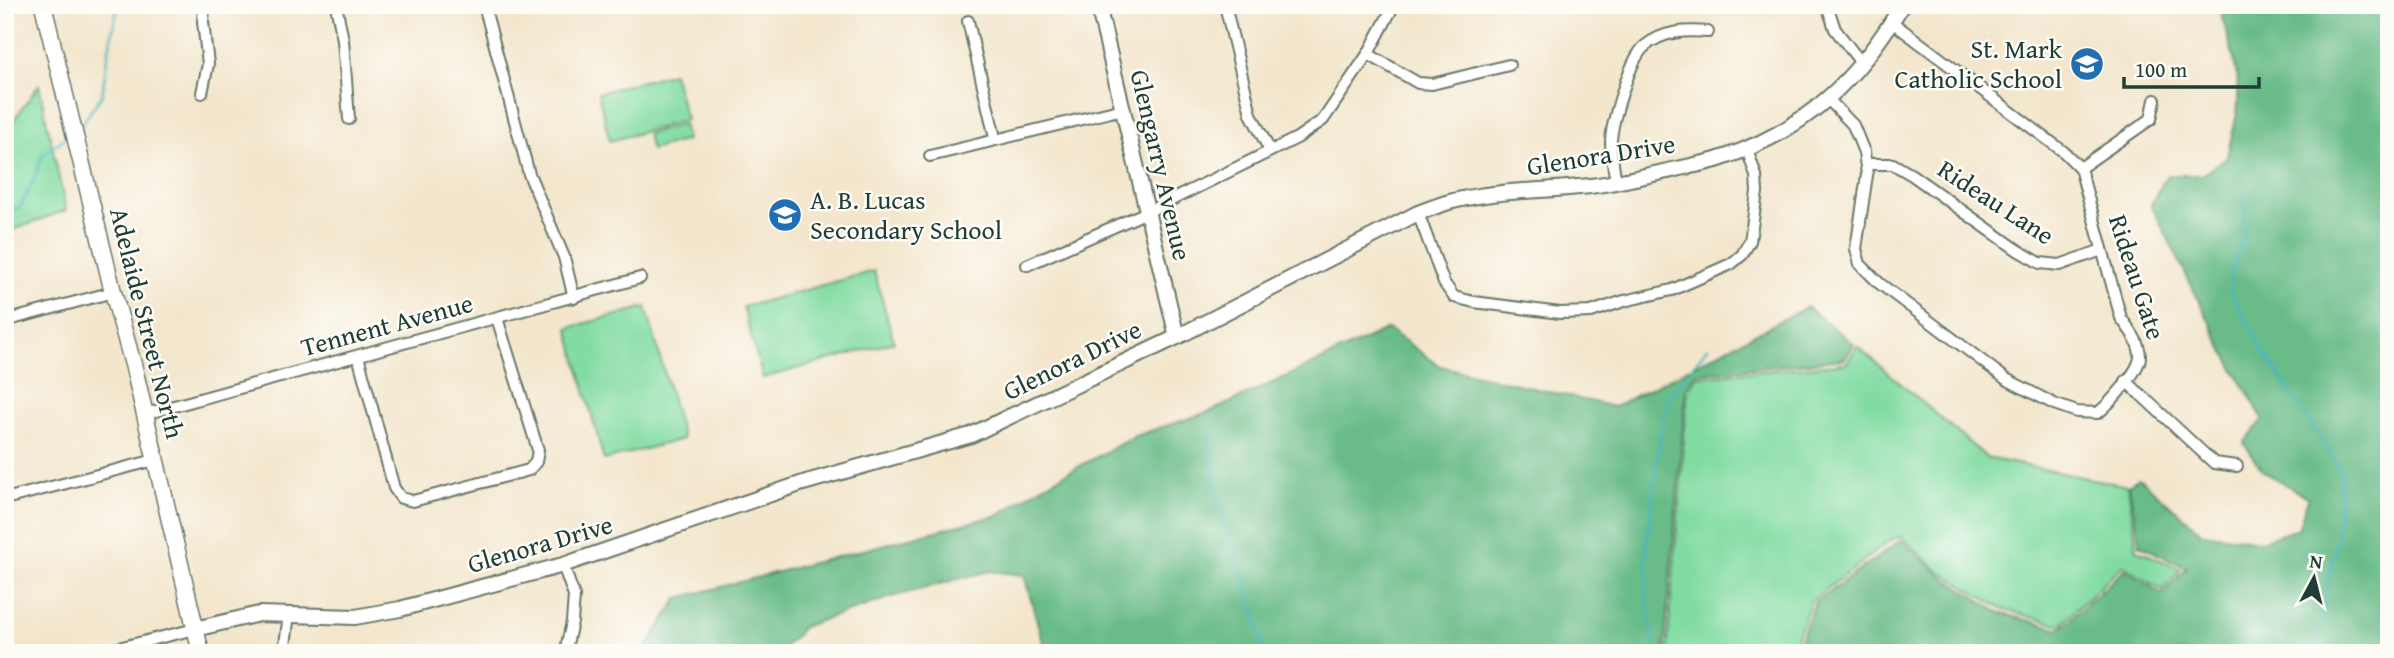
<svg xmlns="http://www.w3.org/2000/svg" width="2394" height="658" viewBox="0 0 2394 658" font-family="'Gentium Book Plus',serif">
  <style>
    .green { fill: #82dca2; stroke: #508c6b; stroke-width: 2 }
    .forest { fill: #69bc88; stroke: #447c5e; stroke-width: 2 }
    .lines { fill: none; stroke-linecap: round; stroke-linejoin: round }
    .stream { stroke: #49b8c0; stroke-width: 2.5 }
    .minor-casing { stroke: #697869; stroke-width: 14 }
    .tertiary-casing { stroke: #697869; stroke-width: 18 }
    .secondary-casing { stroke: #697869; stroke-width: 19 }
    .minor { stroke: #fff; stroke-width: 10 }
    .tertiary { stroke: #fff; stroke-width: 14 }
    .secondary { stroke: #fff; stroke-width: 16 }
    .labels { text-anchor: middle; stroke-width: 5; stroke-linejoin: round; paint-order: stroke }
    .poi-label { font-size: 26px; fill: #1f3d34; stroke: #fdfcf7; text-anchor: end }
    .street-label { font-size: 26px; fill: #1f3d34; stroke: #fdfcf7 }
  </style>
  <rect width="100%" height="100%" fill="#fdfcf7"/>
  <filter id="ink" filterUnits="userSpaceOnUse"><feTurbulence type="fractalNoise" baseFrequency=".0143" numOctaves="2"/><feDisplacementMap in="SourceGraphic" scale="14" xChannelSelector="R" yChannelSelector="G"/><feConvolveMatrix kernelMatrix="1 2 1 2 8 2 1 2 1" color-interpolation-filters="sRGB"/></filter>
  <filter id="wash" filterUnits="userSpaceOnUse"><feTurbulence type="fractalNoise" baseFrequency=".00686" numOctaves="4" result="noise"/><feDisplacementMap in="SourceGraphic" scale="28" xChannelSelector="R" yChannelSelector="G"/><feGaussianBlur stdDeviation="1.57" result="paint"/><feColorMatrix in="noise" values="0 0 0 0 0 0 0 0 0 0 0 0 0 0 0 0 0 1.4 0 .05"/><feComposite in="paint" operator="in"/></filter>
  <g filter="url(#wash)">
    <rect width="100%" height="100%" fill="#f3e6cc"/>
    <g class="green">
      <path d="M673,73l13,47 -76,21 -12,-48z"/>
      <path d="M39,85l27,125 -61,23v-101z"/>
      <path d="M683,124l4,16 -36,10 -4,-16z"/>
      <path d="M874,271l20,71 -131,36 -20,-71z"/>
      <path d="M646,307l37,132 -79,21 -36,-132z"/>
      <path d="M1857,346l130,112 141,28 9,64 44,19 -19,21 -39,-25 -63,60 -58,-16 -62,-37 -39,-36 -13,6 -77,59 -20,52h-124l21,-262 9,-14 150,-14z"/>
    </g>
    <g class="forest">
      <path d="M2224,5h165v648h-594l20,-51 86,-62 42,37 57,36 60,16 65,-60 37,25 25,-26 -47,-23 -11,-60 10,-7 63,55 59,8 37,-12 10,-31 -45,-27 -19,-28 19,-24 -37,-64 -75,-151 16,-29h35l25,-18c3,-15 7,-29 10,-44 5,-35 -7,-72 -18,-104z"/>
      <path d="M1807,307l47,37 -9,15 -149,15 -10,15 -22,264h-618l-22,-78 -35,-4 -94,25 -93,31 -4,7 -20,19h-135l35,-55 320,-83 43,-28 94,-51 79,-26 174,-81 52,37 174,41z"/>
    </g>
    <g class="lines">
      <g class="stream">
        <path d="M80,127l22,-32 5,-36 11,-54"/>
        <path d="M2246,193l-2,44 -12,32 -2,22 33,60 79,120 -5,68 -22,114"/>
        <path d="M5,212l15,-5 13,-25 10,-28 26,-19"/>
        <path d="M1209,428l6,67 33,94 17,64"/>
        <path d="M1651,653l2,-15 -7,-45 1,-54 14,-110 6,-30 41,-52"/>
      </g>
    </g>
  </g>
  <g filter="url(#ink)">
    <g class="lines">
      <g class="minor-casing">
        <g id="minor">
          <path d="M336,5l7,35 6,79"/>
          <path d="M484,5l45,169 35,83 10,41"/>
          <path d="M1225,5l26,109 19,37"/>
          <path d="M1827,5l8,24 27,35"/>
          <path d="M968,21l27,117"/>
          <path d="M1368,54l50,29 14,1 77,-19"/>
          <path d="M202,93l6,-29 -5,-42 1,-17"/>
          <path d="M1828,99l25,26 11,27 3,23 -11,74 4,15 19,19 127,96 48,25 23,8 21,1c11,-9 41,-41 42,-56 0,-15 -11,-28 -19,-39l-41,-150 -16,-16 -172,-130"/>
          <path d="M930,156l193,-47"/>
          <path d="M1866,164h27l19,11 107,76 21,12 20,2 42,-15"/>
          <path d="M2080,168l71,-49 4,-19"/>
          <path d="M1616,182c-2,-13 -5,-26 -5,-39 0,-19 19,-85 34,-97 18,-15 41,-16 63,-14"/>
          <path d="M1418,213l26,70 10,14 20,5 86,11 31,-1 33,-11 48,-11 59,-26 11,-9 8,-14 7,-49 -1,-16 -9,-27"/>
          <path d="M1027,265l120,-53 150,-74 26,-18 45,-66 26,-49"/>
          <path d="M5,321l108,-29"/>
          <path d="M358,356l36,132 7,10 12,3 116,-31 7,-8 2,-12 -41,-132"/>
          <path d="M2126,381l88,82 23,3"/>
          <path d="M145,414l495,-136"/>
          <path d="M5,499l150,-39"/>
          <path d="M563,565l11,31 -2,26 -7,31"/>
          <path d="M98,653l97,-24"/>
          <path d="M284,653l5,-39"/>
        </g>
      </g>
      <g class="tertiary-casing">
        <g id="tertiary">
          <path d="M1098,5l79,332"/>
          <path d="M195,629l64,-15 96,3 45,-8 163,-44 240,-82 168,-48 206,-98 241,-124c11,-4 23,-9 35,-12 44,-11 92,-10 137,-15 26,-3 53,-10 78,-15 19,-5 39,-7 57,-14 82,-28 133,-78 177,-152"/>
        </g>
      </g>
      <g class="secondary-casing">
        <path id="secondary" d="M43,5l70,287 21,76 67,285"/>
      </g>
      <use href="#minor" class="minor"/>
      <use href="#tertiary" class="tertiary"/>
      <use href="#secondary" class="secondary"/>
    </g>
  </g>
  <defs>
    <g id="school-disc" transform="scale(1.75)"><circle r="9.5" fill="#1f6fb2" stroke="#fdfcf7"/><path d="M0-5L7-2L0 1L-7-2ZM-4 1L0 2.5L4 1V4Q0 6-4 4Z" fill="#fff"/></g>
  </defs>
  <g fill-rule="evenodd">
    <use href="#school-disc" x="2087" y="64"/>
    <use href="#school-disc" x="785" y="215"/>
  </g>
  <g class="labels">
    <g class="poi-label">
      <text x="2062" y="58">St. Mark<tspan x="2062" dy="30">Catholic School</tspan></text>
      <text x="810" y="209" text-anchor="start">A. B. Lucas<tspan x="810" dy="30">Secondary School</tspan></text>
    </g>
    <g class="street-label">
      <text transform="translate(1601 155) rotate(-9)" y="9">Glenora Drive</text>
      <text transform="translate(1161 165) rotate(77)" y="9">Glengarry Avenue</text>
      <text transform="translate(1996 202) rotate(33)" y="9">Rideau Lane</text>
      <text transform="translate(2137 277) rotate(72)" y="9">Rideau Gate</text>
      <text transform="translate(147 323) rotate(76)" y="9">Adelaide Street North</text>
      <text transform="translate(387 325) rotate(-15)" y="9">Tennent Avenue</text>
      <text transform="translate(1072 360) rotate(-26)" y="9">Glenora Drive</text>
      <text transform="translate(540 544) rotate(-16)" y="9">Glenora Drive</text>
    </g>
  </g>
  <rect width="2394" height="658" fill="none" stroke="#fdfcf7" stroke-width="28"/>
  <g transform="translate(2314 578) rotate(7)" stroke="#fdfcf7" stroke-width="5" paint-order="stroke">
  <path d="M0-5L12 26L0 18L-12 26Z" fill="#1f3d34"/>
  <text y="-10" font-size="19" font-weight="bold" text-anchor="middle" fill="#1f3d34">N</text>
  </g>
  <path d="M2124 77v10h135v-10" fill="none" stroke="#1f3d34" stroke-width="3.5"/>
  <text x="2135" y="77" font-size="21" fill="#1f3d34" stroke="#fdfcf7" stroke-width="5" paint-order="stroke">100 m</text>
</svg>
